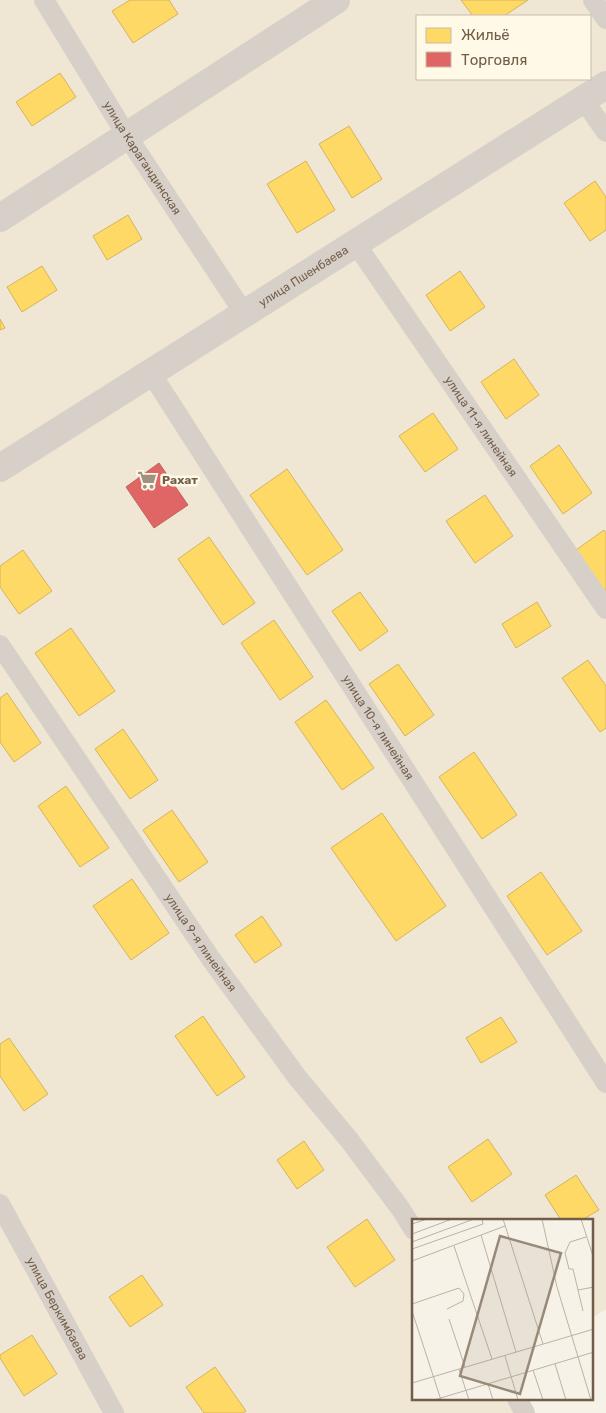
<svg xmlns="http://www.w3.org/2000/svg" width="606" height="1413" viewBox="0 0 606 1413" font-family="Rubik,sans-serif">
  <style>
    .residential { fill: #efe6d4; fill-rule: evenodd }
    .homes { fill: #ffd966; stroke: #d5b45d }
    .shops { fill: #e06666; stroke: #bf635d }
    .lines { fill: none; stroke-linecap: round; stroke-linejoin: round }
    .street { stroke: #d7d0c9; stroke-width: 20 }
    .secondary { stroke: #d7d0c9; stroke-width: 28 }
    .labels { text-anchor: middle; stroke-width: 5; stroke-linejoin: round; paint-order: stroke }
    .street-label { font-size: 12px; fill: #725d49; stroke: #fff9e7 }
    .poi-label { font-size: 12px; font-weight: bold; fill: #725d49; stroke: #fff9e7; text-anchor: start }
    .inset-road { fill: none; stroke: #bdb2a3; stroke-width: 1 }
    .view { fill: #998978; fill-opacity: 0.15; stroke: #998978; stroke-width: 2.5 }
    .inset-edge { fill: none; stroke: #725d49; stroke-width: 2.5 }
  </style>
  <rect width="100%" height="100%" fill="#f6f2e7"/>
  <path class="residential" d="M0,0h606v1309l-14,9v-98h-178v179h99l8,14h-521zM417,16h173v63h-173z"/>
  <g class="homes">
    <path d="M130,0h39l9,14 -45,29 -21,-32z"/>
    <path d="M461,0h67l-24,16h-31z"/>
    <path d="M60,73l16,24 -44,29 -16,-24z"/>
    <path d="M349,126l33,53 -30,19 -33,-54z"/>
    <path d="M306,161l29,49 -38,23 -30,-49z"/>
    <path d="M595,181l11,16v33l-16,11 -26,-38z"/>
    <path d="M128,215l14,24 -35,21 -14,-24z"/>
    <path d="M42,266l15,24 -35,22 -15,-25z"/>
    <path d="M460,271l25,36 -35,24 -24,-36z"/>
    <path d="M0,319l5,9 -5,2z"/>
    <path d="M514,359l25,36 -33,24 -25,-37z"/>
    <path d="M433,413l25,36 -33,23 -26,-36z"/>
    <path d="M559,445l33,48 -29,21 -33,-48z"/>
    <path d="M287,469l56,81 -36,25 -57,-80z"/>
    <path d="M485,495l28,41 -38,27 -29,-42z"/>
    <path d="M604,530l2,3v61l-30,-44z"/>
    <path d="M209,537l46,66 -32,22 -45,-66z"/>
    <path d="M23,550l29,41 -33,23 -19,-27v-21z"/>
    <path d="M360,592l28,39 -28,20 -28,-40z"/>
    <path d="M537,602l14,24 -35,22 -14,-24z"/>
    <path d="M274,620l39,57 -33,23 -39,-57z"/>
    <path d="M71,628l44,63 -36,25 -44,-63z"/>
    <path d="M588,660l18,26v42l-6,4 -38,-54z"/>
    <path d="M398,664l36,51 -29,21 -36,-52z"/>
    <path d="M7,693l34,50 -27,19 -14,-20v-44z"/>
    <path d="M326,700l48,68 -32,22 -47,-68z"/>
    <path d="M123,729l35,51 -28,19 -35,-50z"/>
    <path d="M474,752l43,63 -35,24 -43,-62z"/>
    <path d="M66,786l43,62 -29,19 -42,-61z"/>
    <path d="M172,810l36,52 -29,20 -36,-52z"/>
    <path d="M382,813l64,93 -50,35 -65,-93z"/>
    <path d="M541,872l41,59 -35,24 -40,-59z"/>
    <path d="M132,879l37,54 -38,27 -38,-54z"/>
    <path d="M262,916l20,29 -27,18 -20,-28z"/>
    <path d="M203,1016l42,61 -28,19 -42,-60z"/>
    <path d="M501,1017l16,25 -36,21 -15,-25z"/>
    <path d="M9,1038l39,56 -24,17 -24,-35v-32z"/>
    <path d="M488,1139l24,35 -40,28 -24,-35z"/>
    <path d="M304,1141l20,29 -27,19 -20,-29z"/>
    <path d="M576,1175l23,35 -17,10h-21l-16,-25z"/>
    <path d="M367,1219l28,41 -40,27 -28,-40z"/>
    <path d="M142,1275l21,30 -33,22 -21,-30z"/>
    <path d="M32,1335l25,39 -33,22 -24,-38v-3z"/>
    <path d="M215,1367l31,44 -3,2h-39l-18,-26z"/>
  </g>
  <path class="shops" d="M159,463l29,42 -34,23 -28,-41z"/>
  <g class="lines">
    <g class="street">
      <path id="s1" d="M44,0l83,136 117,177"/>
      <path d="M593,0l13,19"/>
      <path d="M583,99l23,33"/>
      <path id="s2" d="M356,244l250,365"/>
      <path id="s3" d="M151,373l455,710"/>
      <path id="s4" d="M0,645l211,314 86,118 53,64 50,67 14,22"/>
      <path id="s5" d="M0,1204l114,209"/>
      <path d="M517,1399l8,14"/>
    </g>
    <g class="secondary">
      <path d="M0,218l336,-218"/>
      <path id="s6" d="M0,468l606,-383"/>
    </g>
  </g>
  <defs>
    <g id="supermarket-bare" transform="scale(1.5)"><path d="M-6-5.5h2.5l.6 2H6L4.5 2H-2.5L-4.4-4H-6ZM-1.5 3.2a1.3 1.3 0 1 0 .1 0ZM3 3.2a1.3 1.3 0 1 0 .1 0Z" fill="#a09180" stroke="#fff9e7" stroke-width="2.5" paint-order="stroke"/></g>
  </defs>
  <g fill-rule="evenodd">
    <use href="#supermarket-bare" x="147" y="480"/>
  </g>
  <g class="labels">
    <g class="street-label">
      <text dy="4" stroke="none"><textPath href="#s1" startOffset="186">улица Карагандинская</textPath></text>
      <text dy="4" stroke="none"><textPath href="#s6" startOffset="359">улица Пшенбаева</textPath></text>
      <text dy="4" stroke="none"><textPath href="#s2" startOffset="221">улица 11-я линейная</textPath></text>
      <text dy="4" stroke="none"><textPath href="#s3" startOffset="421">улица 10-я линейная</textPath></text>
      <text dy="4" stroke="none"><textPath href="#s4" startOffset="359">улица 9-я линейная</textPath></text>
      <text dy="4" stroke="none"><textPath href="#s5" startOffset="119">улица Беркимбаева</textPath></text>
    </g>
    <g class="poi-label">
      <text x="162" y="484">Рахат</text>
    </g>
  </g>
  <g transform="translate(412 1219)">
    <rect width="181" height="181" fill="#f6f2e7"/>
    <path class="inset-road" d="M91,0l40,125M130,0l15,68 34,113M169,0l13,40M0,5l15,-5M0,15l40,-15M69,16l35,117M0,23l62,-23M42,27l38,113M0,30l71,-25 -1,-5M0,42l93,-35M166,71l16,-3M0,85l47,-16 5,6 -1,7 -16,8M0,92l29,89M171,92l-10,-42h-4l-4,-16 5,-11 16,-5M37,100l16,48M93,137l13,44M143,145l11,36M47,150l10,31M121,151l10,30M0,164l182,-54M76,165l5,16M22,181l160,-48"/>
    <path class="view" d="M88,17l61,17 -41,141 -60,-18z"/>
    <rect width="181" height="181" class="inset-edge"/>
  </g>
  <rect x="416" y="15" width="175" height="65" fill="#fff9e7" stroke="#c7bba8"/>
  <rect x="426" y="28" width="25" height="15" fill="#ffd966" stroke="#c7bba8"/>
  <text x="461" y="40" font-size="15" fill="#725d49">Жильё</text>
  <rect x="426" y="52" width="25" height="15" fill="#e06666" stroke="#c7bba8"/>
  <text x="461" y="65" font-size="15" fill="#725d49">Торговля</text>
</svg>
